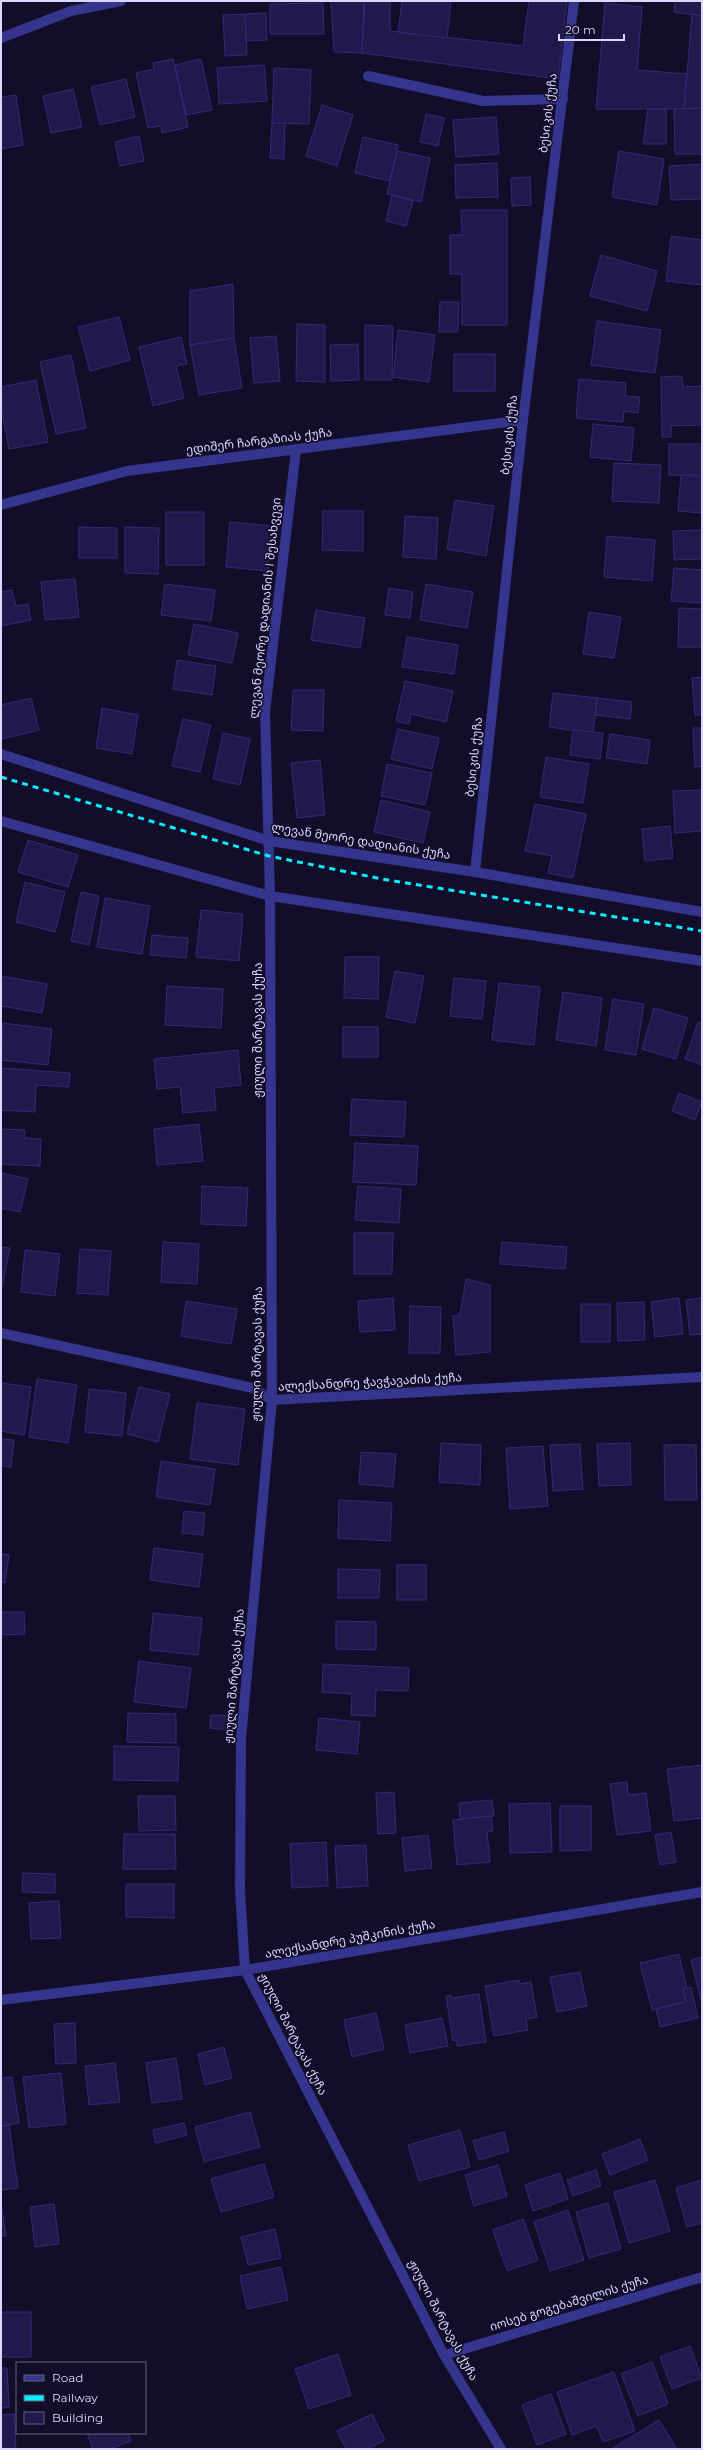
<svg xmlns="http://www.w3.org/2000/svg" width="703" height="2450" viewBox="0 0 703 2450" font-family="Montserrat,'Noto Sans Georgian',sans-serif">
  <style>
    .building { fill: #21184c; stroke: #35287a }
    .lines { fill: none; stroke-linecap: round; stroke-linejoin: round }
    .minor { stroke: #35358d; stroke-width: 10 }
    .rail { stroke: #03f0ff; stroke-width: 3; stroke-dasharray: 6 5; stroke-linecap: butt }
    .labels { text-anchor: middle; stroke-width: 3; stroke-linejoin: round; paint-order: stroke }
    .street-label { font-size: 12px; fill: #dad7ff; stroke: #120e2a }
  </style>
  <rect width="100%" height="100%" fill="#120e2a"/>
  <g class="building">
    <path d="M331,1h33l-2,52 -28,-1z"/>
    <path d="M365,1h25v30l133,15 6,-45h38l-9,78 -196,-26z"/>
    <path d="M402,1h49l-4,37 -49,-6z"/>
    <path d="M675,1h27v15l-28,-4z"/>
    <path d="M323,3l1,31h-54v-30z"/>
    <path d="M605,3l37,4 -5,63 50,4 -3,35h-88z"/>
    <path d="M266,13l1,27 -21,1 -1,-27z"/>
    <path d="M245,14l2,41 -22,1 -2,-41z"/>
    <path d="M692,14l10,2v92l-18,1z"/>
    <path d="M173,59l15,68 -26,6 -1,-7 -13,2 -12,-55 18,-4 -1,-6z"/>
    <path d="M201,59l11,51 -26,5 -11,-50z"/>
    <path d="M264,65l3,36 -48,3 -2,-36z"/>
    <path d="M274,68l37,2 -2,54 -37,-1z"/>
    <path d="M126,79l9,38 -35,8 -9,-38z"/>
    <path d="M73,89l9,38 -31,6 -8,-37z"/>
    <path d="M16,95l7,50 -22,4v-52z"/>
    <path d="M322,105l31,10 -16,51 -31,-10z"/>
    <path d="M702,108v46h-27l-1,-45z"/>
    <path d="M648,109h18v35h-23z"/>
    <path d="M426,114l18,4 -6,28 -18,-4z"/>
    <path d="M496,117l3,37 -43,3 -3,-37z"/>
    <path d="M272,123h13l-1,36 -14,-1z"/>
    <path d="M139,136l5,25 -24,5 -5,-24z"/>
    <path d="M363,137l35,8 -8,36 -35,-8z"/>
    <path d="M397,151l33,7 -9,44 -34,-8z"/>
    <path d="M619,151l45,8 -7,46 -45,-8z"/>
    <path d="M497,163l1,34 -42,1 -1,-33z"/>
    <path d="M702,164v35l-31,1 -2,-34z"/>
    <path d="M530,177l1,28 -19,1 -1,-28z"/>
    <path d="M392,195l21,6 -7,25 -20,-5z"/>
    <path d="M461,210h46v115h-45v-51h-12v-39h12z"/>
    <path d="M671,236l31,4v45l-36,-4z"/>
    <path d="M601,255l56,16 -10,40 -57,-15z"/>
    <path d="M233,284l1,54 -44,7v-54z"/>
    <path d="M440,302h19l-1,30h-19z"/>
    <path d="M119,317l11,43 -40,11 -12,-44z"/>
    <path d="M597,321l64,9 -6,43 -64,-8z"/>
    <path d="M297,324l28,1v57l-29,-1z"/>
    <path d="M365,325l28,1 -1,54h-27z"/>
    <path d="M398,330l37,5 -6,47 -36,-5z"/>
    <path d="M276,336l4,45 -26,2 -4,-45z"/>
    <path d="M181,337l6,27 -11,2 8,32 -31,8 -14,-59z"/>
    <path d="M234,338l8,50 -43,7 -9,-50z"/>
    <path d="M358,344l1,36 -28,1 -1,-36z"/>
    <rect x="454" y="354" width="41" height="37"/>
    <path d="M71,355l15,73 -30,6 -16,-72z"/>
    <path d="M682,376l1,11 19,-1v39l-31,1v11h-9l-1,-60z"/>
    <path d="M579,379l47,4 -1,13 15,1 -2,16 -14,-2 -1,11 -47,-4z"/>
    <path d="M36,380l12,62 -39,7 -8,-43v-19z"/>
    <path d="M593,424l41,4 -3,33 -41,-4z"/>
    <rect x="669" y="444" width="33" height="31"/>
    <path d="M614,463l47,2 -2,38 -47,-2z"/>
    <path d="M681,475l21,2v36l-24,-2z"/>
    <path d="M455,500l39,6 -8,50 -39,-7z"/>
    <path d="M323,511h40v40l-41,-1z"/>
    <rect x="166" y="512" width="38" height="53"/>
    <path d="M405,516l33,2 -2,41 -33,-2z"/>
    <path d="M230,522l41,4 -3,45 -42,-4z"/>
    <path d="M79,527l38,1v30h-38z"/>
    <path d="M125,527l34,1 -1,46 -33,-1z"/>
    <path d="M702,530v29l-28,1 -1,-29z"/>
    <path d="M607,536l48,4 -3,41 -48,-4z"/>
    <path d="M674,568l28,2v33l-31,-2z"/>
    <path d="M75,579l4,38 -34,3 -4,-38z"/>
    <path d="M165,584l50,6 -4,31 -50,-6z"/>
    <path d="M426,584l47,8 -6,36 -47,-8z"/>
    <path d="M389,588l24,4 -3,26 -25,-3z"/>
    <path d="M12,590l4,16 12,-2 3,16 -30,6v-34z"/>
    <path d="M679,608l23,1v38h-24z"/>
    <path d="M316,610l49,8 -5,30 -49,-8z"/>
    <path d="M589,612l32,5 -7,41 -31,-4z"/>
    <path d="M194,624l44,9 -6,30 -44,-8z"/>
    <path d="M407,637l51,8 -4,29 -52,-7z"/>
    <path d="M177,660l39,6 -4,29 -39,-6z"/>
    <path d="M702,677v38h-7l-3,-37z"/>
    <path d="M405,681l48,10 -7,31 -35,-8 -2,10 -13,-3z"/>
    <path d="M293,690h31l-1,41 -32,-1z"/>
    <path d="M553,693l44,5 -4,35 -44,-6z"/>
    <path d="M31,698l8,32 -37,9 -1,-34z"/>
    <path d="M597,698l35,4 -2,17 -35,-4z"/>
    <path d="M102,708l36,7 -6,39 -36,-6z"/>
    <path d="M183,719l28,6 -11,47 -28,-6z"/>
    <path d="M693,728h9v38l-7,1z"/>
    <path d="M398,729l41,9 -7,31 -41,-10z"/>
    <path d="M573,730l30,3 -3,26 -30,-4z"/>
    <path d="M223,733l27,6 -10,46 -27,-6z"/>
    <path d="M610,734l40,6 -3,24 -41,-6z"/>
    <path d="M546,757l43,7 -6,39 -43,-6z"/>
    <path d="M320,760l5,55 -28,3 -6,-55z"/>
    <path d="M387,764l45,9 -7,32 -44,-9z"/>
    <path d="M702,790v41l-27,2 -2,-42z"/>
    <path d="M381,800l49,12 -7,31 -49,-11z"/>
    <path d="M535,804l51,10 -13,64 -25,-5 4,-17 -27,-5z"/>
    <path d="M670,826l3,32 -28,3 -3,-32z"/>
    <path d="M28,840l50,15 -10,32 -50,-15z"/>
    <path d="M25,882l40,10 -10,40 -39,-10z"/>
    <path d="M81,892l18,4 -10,49 -18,-4z"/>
    <path d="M105,898l45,8 -8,48 -45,-7z"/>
    <path d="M201,910l42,4 -4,47 -43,-4z"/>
    <path d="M152,935l36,3 -2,20 -36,-3z"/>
    <path d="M345,957h34l-1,42 -34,-1z"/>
    <path d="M395,971l29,5 -9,47 -29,-6z"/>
    <path d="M1,976l46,8 -5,29 -41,-7z"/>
    <path d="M454,978l32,3 -4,38 -32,-3z"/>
    <path d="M499,983l41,4 -6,58 -42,-5z"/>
    <path d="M167,986l56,3 -2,39 -56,-3z"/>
    <path d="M563,992l39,6 -6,48 -40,-6z"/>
    <path d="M613,999l31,5 -8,51 -31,-5z"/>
    <path d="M654,1008l34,10 -12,41 -34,-10z"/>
    <path d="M698,1022l4,1v42l-17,-6z"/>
    <path d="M3,1023l49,6 -4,36 -47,-5z"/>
    <rect x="343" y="1027" width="35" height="30"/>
    <path d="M238,1050l3,35 -27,3 2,22 -33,3 -3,-26 -23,2 -3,-30z"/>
    <path d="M1,1068l69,5 -1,14 -33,-2 -1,27 -34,-2z"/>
    <path d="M679,1093l23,9 -7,18 -23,-9z"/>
    <path d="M352,1099l54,3 -2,35 -54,-2z"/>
    <path d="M199,1124l4,37 -46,4 -3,-36z"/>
    <path d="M1,1129l24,1 -1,8 17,1 -1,27 -39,-2z"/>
    <path d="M355,1143l63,3 -2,39 -63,-3z"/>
    <path d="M2,1173l26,6 -8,33 -19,-4z"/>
    <path d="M202,1186l46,2 -2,38 -45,-2z"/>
    <path d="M358,1186l43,3 -2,34 -44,-3z"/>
    <path d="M354,1233h39l-1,41h-38z"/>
    <path d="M163,1242l36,2 -2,40 -36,-2z"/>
    <path d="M502,1242l65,5 -2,22 -65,-5z"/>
    <path d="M1,1247l9,1 -8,39h-1z"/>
    <path d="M80,1249l31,2 -3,44 -31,-2z"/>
    <path d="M25,1250l35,4 -5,42 -34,-4z"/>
    <path d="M466,1279l24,6v67l-34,3 -3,-39 7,-1z"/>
    <path d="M393,1298l2,32 -35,2 -2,-31z"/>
    <path d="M679,1298l4,36 -28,3 -4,-35z"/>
    <path d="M702,1298v36l-12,1 -4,-35z"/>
    <path d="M186,1301l51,8 -6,35 -50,-8z"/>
    <path d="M644,1302l1,38 -27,1 -1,-38z"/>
    <rect x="581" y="1304" width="29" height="38"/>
    <path d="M410,1306l31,1 -1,46h-31z"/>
    <path d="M37,1379l40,6 -9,58 -39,-6z"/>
    <path d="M1,1383l30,4 -7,48 -23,-4z"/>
    <path d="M139,1387l31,7 -12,48 -31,-8z"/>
    <path d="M89,1389l37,4 -4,43 -37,-4z"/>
    <path d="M197,1403l48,6 -7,56 -48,-6z"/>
    <path d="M1,1439l13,1 -3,27 -10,-1z"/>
    <path d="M441,1443l40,2 -1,40 -41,-3z"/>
    <path d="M630,1443l1,42 -32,1 -2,-42z"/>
    <path d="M580,1444l3,45 -30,2 -3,-46z"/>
    <path d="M664,1445h32l1,55h-32z"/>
    <path d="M543,1446l5,60 -38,3 -4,-61z"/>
    <path d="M361,1452l35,2 -3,33 -34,-3z"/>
    <path d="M161,1461l54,8 -5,36 -54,-8z"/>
    <path d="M339,1500l53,3 -2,38 -52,-3z"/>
    <path d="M184,1511l21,2 -2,22 -21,-2z"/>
    <path d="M154,1548l49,6 -4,33 -49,-7z"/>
    <path d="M1,1554l8,1 -4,28 -4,-1z"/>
    <rect x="397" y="1565" width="29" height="35"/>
    <path d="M338,1569l42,1 -1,28h-41z"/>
    <path d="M1,1612h23l1,22 -24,1z"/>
    <path d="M153,1613l49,5 -4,37 -48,-5z"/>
    <path d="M336,1621l40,1v28l-40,-1z"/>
    <path d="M139,1661l52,7 -5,40 -52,-6z"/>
    <path d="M323,1664l86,4 -1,23 -32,-1 -1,26 -24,-1 1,-21 -30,-2z"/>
    <path d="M128,1713l48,1v29l-49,-1z"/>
    <path d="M211,1715l21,1 -1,14 -21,-2z"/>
    <path d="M319,1718l41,4 -3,32 -41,-4z"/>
    <path d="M114,1746l65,1 -1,34 -64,-1z"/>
    <path d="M702,1765v53l-28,3 -7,-52z"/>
    <path d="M627,1782l1,13 18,-2 5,38 -34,4 -7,-51z"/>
    <path d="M394,1792l2,41 -18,1 -2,-41z"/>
    <path d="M138,1796h37l1,34 -37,1z"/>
    <path d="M492,1800l2,16 -34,3 -1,-16z"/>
    <path d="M550,1803l2,49 -42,1 -1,-49z"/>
    <path d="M560,1806h31v44l-31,1z"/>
    <path d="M491,1816l2,15 -6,1 3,30 -33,3 -4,-45z"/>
    <path d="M671,1832l5,30 -16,3 -5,-30z"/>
    <path d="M124,1834h51l1,35h-53z"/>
    <path d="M428,1835l4,33 -27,3 -3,-33z"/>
    <path d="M326,1842l2,44 -36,2 -2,-44z"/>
    <path d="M366,1845l2,41 -31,2 -2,-42z"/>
    <path d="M23,1873l32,1v19l-33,-1z"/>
    <path d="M126,1884h48v34l-48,-1z"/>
    <path d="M59,1901l2,37 -30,1 -2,-36z"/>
    <path d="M679,1954l8,34 -4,1 3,13 -34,8 -12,-47z"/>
    <path d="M702,1957v47l-11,-44z"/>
    <path d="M580,1972l7,34 -30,6 -7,-35z"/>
    <path d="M519,1980l1,4 11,-2 6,35 -11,2 2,11 -34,6 -9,-50z"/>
    <path d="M691,1987l7,31 -38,9 -4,-18 30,-7 -3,-13z"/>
    <path d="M479,1994l7,48 -29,4v-6l-4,1 -7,-45 5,-1v3z"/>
    <path d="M376,2013l8,36 -32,8 -8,-37z"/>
    <path d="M442,2018l6,28 -38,7 -5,-28z"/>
    <path d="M75,2023l1,40 -20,1 -2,-40z"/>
    <path d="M224,2047l8,31 -27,7 -7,-31z"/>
    <path d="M176,2058l6,41 -30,4 -6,-40z"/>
    <path d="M115,2063l5,39 -31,3 -4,-39z"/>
    <path d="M61,2073l5,51 -37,4 -6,-51z"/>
    <path d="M12,2077l7,46 -18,3v-48z"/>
    <path d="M250,2112l10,35 -56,15 -9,-35z"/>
    <path d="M184,2123l3,12 -31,8 -3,-13z"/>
    <path d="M9,2125l9,63 -17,2v-64z"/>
    <path d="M460,2130l10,37 -51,14 -11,-36z"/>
    <path d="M504,2132l5,19 -30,9 -6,-19z"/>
    <path d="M640,2139l8,21 -38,15 -8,-21z"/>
    <path d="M264,2164l10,33 -53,15 -10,-33z"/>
    <path d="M498,2165l9,31 -33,10 -9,-31z"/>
    <path d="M596,2170l5,16 -28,10 -6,-16z"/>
    <path d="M560,2173l8,26 -35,12 -8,-26z"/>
    <path d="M655,2180l15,51 -41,12 -15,-51z"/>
    <path d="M702,2180v43l-15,4 -11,-39z"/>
    <path d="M1,2203l5,33h-5z"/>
    <path d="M608,2203l13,46 -32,9 -13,-46z"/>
    <path d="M54,2204l5,40 -24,3 -5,-40z"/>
    <path d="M568,2210l16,50 -34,11 -16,-49z"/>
    <path d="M523,2219l15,41 -31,11 -14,-41z"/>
    <path d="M275,2229l6,29 -33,7 -7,-28z"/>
    <path d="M281,2267l7,33 -41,9 -7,-33z"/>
    <rect x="1" y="2312" width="30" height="45"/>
    <path d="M690,2346l12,32 -30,11 -12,-32z"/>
    <path d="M338,2354l13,41 -42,14 -14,-40z"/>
    <path d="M652,2362l16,42 -30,12 -17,-42z"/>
    <path d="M1,2368h6l2,39 -8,1z"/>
    <path d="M614,2372l21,59 -32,11 -6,-16 -25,9 -15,-43z"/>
    <path d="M551,2394l15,40 -29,11 -15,-40z"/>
    <path d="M14,2414l2,35h-15v-34z"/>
    <path d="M372,2414l13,26 -18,9h-21l-9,-18z"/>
    <path d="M659,2420l18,29h-66z"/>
    <path d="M87,2433h41l3,8 -21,8h-17z"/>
  </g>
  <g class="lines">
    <g class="minor">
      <path d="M1,38l70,-27 50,-10"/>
      <path d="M368,76l115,25 80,-2"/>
      <path d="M296,450l-31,262 5,184 2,504 -31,339 -1,150 5,81 199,385 57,94"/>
      <path d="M1,505l126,-34 396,-51"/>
      <path d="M1,754l268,87 206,31 227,40"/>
      <path d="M1,821l269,75 432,65"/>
      <path d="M475,872l48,-452 51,-419"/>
      <path d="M1,1333l252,55 19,12 430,-23"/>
      <path d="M1,2000l244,-30 457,-78"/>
      <path d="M444,2355l258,-78"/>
    </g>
    <path class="rail" d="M1,777l268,79 113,23 320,52"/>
  </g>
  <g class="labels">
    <g class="street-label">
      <text transform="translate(548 113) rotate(-83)" y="4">ბესიკის ქუჩა</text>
      <text transform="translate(509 435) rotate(-84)" y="4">ბესიკის ქუჩა</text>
      <text transform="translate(259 441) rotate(-7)" y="4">ედიშერ ჩარგაზიას ქუჩა</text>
      <text transform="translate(265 608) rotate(-84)" y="4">ლევან მეორე დადიანის I შესახვევი</text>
      <text transform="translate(474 757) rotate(-84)" y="4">ბესიკის ქუჩა</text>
      <text transform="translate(361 841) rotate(9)" y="4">ლევან მეორე დადიანის ქუჩა</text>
      <text transform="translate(258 1030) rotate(-90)" y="4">ჟიული შარტავას ქუჩა</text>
      <text transform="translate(257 1354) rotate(-89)" y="4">ჟიული შარტავას ქუჩა</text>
      <text transform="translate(370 1382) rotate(-3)" y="4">ალექსანდრე ჭავჭავაძის ქუჩა</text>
      <text transform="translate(234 1676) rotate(-85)" y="4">ჟიული შარტავას ქუჩა</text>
      <text transform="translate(350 1939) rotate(-10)" y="4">ალექსანდრე პუშკინის ქუჩა</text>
      <text transform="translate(293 2034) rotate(63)" y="4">ჟიული შარტავას ქუჩა</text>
      <text transform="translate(569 2303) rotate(-17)" y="4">იოსებ გოგებაშვილის ქუჩა</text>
      <text transform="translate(443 2320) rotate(62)" y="4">ჟიული შარტავას ქუჩა</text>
    </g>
  </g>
  <rect width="703" height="2450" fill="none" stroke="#dad7ff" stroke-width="4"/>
  <rect x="16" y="2362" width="130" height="72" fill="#120e2a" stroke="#625e7f"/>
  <rect x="24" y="2375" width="20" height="6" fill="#35358d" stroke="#625e7f"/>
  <text x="52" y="2382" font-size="12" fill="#dad7ff">Road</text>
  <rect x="24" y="2395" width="20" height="6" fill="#03f0ff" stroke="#625e7f"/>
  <text x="52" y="2402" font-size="12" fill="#dad7ff">Railway</text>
  <rect x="24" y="2412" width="20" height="12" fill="#21184c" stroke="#625e7f"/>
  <text x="52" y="2422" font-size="12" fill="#dad7ff">Building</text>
  <path d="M559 34v6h65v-6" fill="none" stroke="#dad7ff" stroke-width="2"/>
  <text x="565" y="34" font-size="12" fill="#dad7ff" stroke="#120e2a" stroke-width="3" paint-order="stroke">20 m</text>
</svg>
